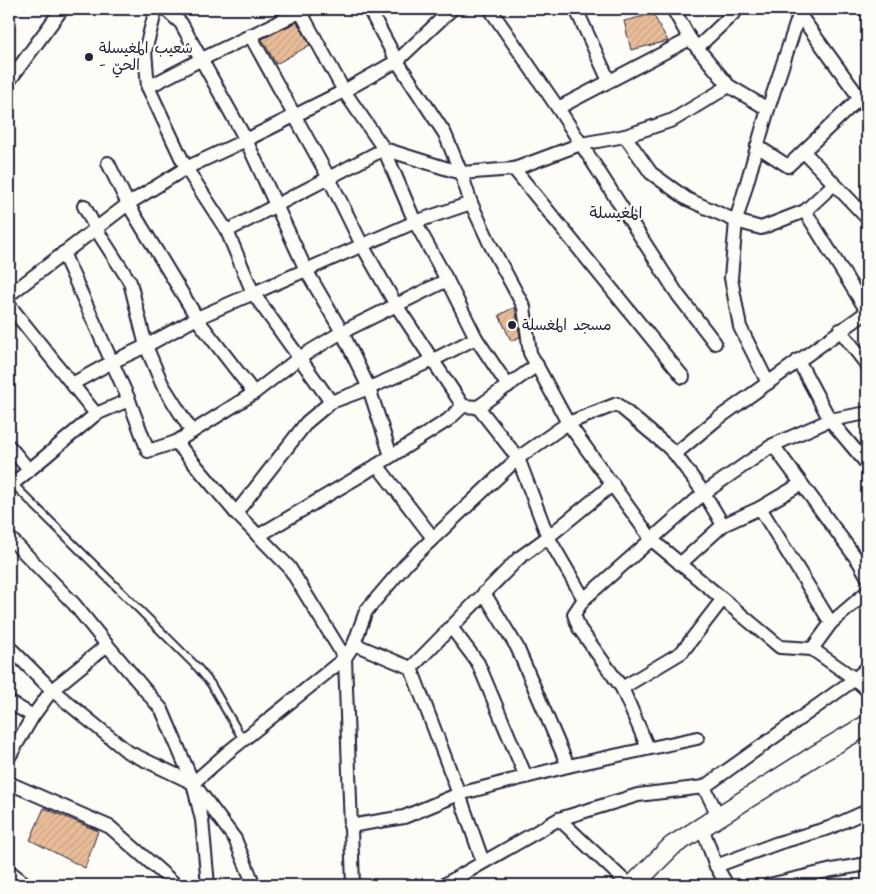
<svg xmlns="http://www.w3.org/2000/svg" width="876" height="894" viewBox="0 0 876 894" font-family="Kalam,'Playpen Sans Arabic',sans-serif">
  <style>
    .building { fill: url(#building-hatch); stroke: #22223b }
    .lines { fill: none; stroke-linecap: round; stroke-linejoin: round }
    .lane-casing { stroke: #22223b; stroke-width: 10 }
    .street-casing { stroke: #22223b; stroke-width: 16 }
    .secondary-casing { stroke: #22223b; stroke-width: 22 }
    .lane { stroke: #fdfcf7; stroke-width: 6 }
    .street { stroke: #fdfcf7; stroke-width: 12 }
    .secondary { stroke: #fdfcf7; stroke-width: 19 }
    .poi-dot { fill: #22223b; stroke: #fdfcf7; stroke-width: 2 }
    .labels { text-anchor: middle; stroke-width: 4.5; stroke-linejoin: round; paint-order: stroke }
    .poi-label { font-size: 15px; fill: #22223b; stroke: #fdfcf7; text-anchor: start }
    .neighbourhood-label { font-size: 16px; fill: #22223b; stroke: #fdfcf7 }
  </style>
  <defs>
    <pattern id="building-hatch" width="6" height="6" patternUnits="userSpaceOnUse" patternTransform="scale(1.25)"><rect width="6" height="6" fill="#eabd99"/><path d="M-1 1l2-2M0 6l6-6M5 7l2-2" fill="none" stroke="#c8a285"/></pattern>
  </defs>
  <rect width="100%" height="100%" fill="#fdfcf7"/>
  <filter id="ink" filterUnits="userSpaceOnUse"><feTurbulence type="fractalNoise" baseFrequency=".02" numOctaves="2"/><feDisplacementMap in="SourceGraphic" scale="10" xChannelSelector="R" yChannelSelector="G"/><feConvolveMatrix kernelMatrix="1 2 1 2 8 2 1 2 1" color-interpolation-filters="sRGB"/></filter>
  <g filter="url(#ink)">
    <g class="building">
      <path d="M653,14l15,27 -37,9 -7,-29z"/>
      <path d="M297,22l13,23 -34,19 -14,-25z"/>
      <path d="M515,307l5,30 -9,4 -12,-26z"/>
      <path d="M44,808l54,23 -13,37 -55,-28z"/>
    </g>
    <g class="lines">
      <g class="lane-casing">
        <path id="lane" d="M13,484l185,184 13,16 32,56"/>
      </g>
      <g class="street-casing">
        <g id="street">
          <path d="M156,9l-11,42 3,36 38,81 41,63 26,62 78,109"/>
          <path d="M165,9l16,14 65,117 60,130 36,62 27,56 22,68"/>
          <path d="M299,9l45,82 40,58 31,73 32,58 29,58 32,48"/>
          <path d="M369,9l28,52 48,73 16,39 10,30 19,41 34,63 6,46 38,70 84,117 128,107 32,2 43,30 12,11"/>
          <path d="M490,9l68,99 120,187 37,48"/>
          <path d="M576,9l33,72"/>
          <path d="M673,9l17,30 39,47 39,23"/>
          <path d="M865,9l2,2"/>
          <path d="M799,14l68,94"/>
          <path d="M250,35l79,143 33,67 34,60 67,101"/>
          <path d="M697,48l41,-39"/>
          <path d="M9,81l53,-72"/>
          <path d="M148,87l54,-28 104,-50"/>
          <path d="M558,108l132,-69"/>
          <path d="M625,136l26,37 36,26 49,22 25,7 44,-17 29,-27"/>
          <path d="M757,146l31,20 79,-75"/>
          <path d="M804,152l63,66"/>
          <path d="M108,163l20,41 72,119 54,70"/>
          <path d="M514,169l169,208"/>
          <path d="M84,206l12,23 34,53 16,64 16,38 30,48"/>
          <path d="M805,211l62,100"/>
          <path d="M227,231l157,-82 77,24 53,-4 67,-25 44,-8 48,-16 56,-34"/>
          <path d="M63,253l66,147 19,51 28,-9 78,-49 45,-35 43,-26 105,-52"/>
          <path d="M9,295l119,-91 58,-36 60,-28 98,-49 53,-30 55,-52"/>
          <path d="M9,305l87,109"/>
          <path d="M840,330l27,35"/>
          <path d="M798,360l32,60 37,44"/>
          <path d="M768,383l-28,-56 -9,-49 5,-57 32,-112 33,-100"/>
          <path d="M72,384l40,-22 34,-16 51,-28 218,-96 56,-19"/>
          <path d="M478,407l40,51 30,79 36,62"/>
          <path d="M176,442l60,71 53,54 56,91 8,227"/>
          <path d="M773,445l86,117 8,14"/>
          <path d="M9,446l20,24"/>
          <path d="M675,454l41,-34 151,-108"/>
          <path d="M377,465l56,73"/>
          <path d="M9,487l87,-73 33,-14"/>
          <path d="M760,508l71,115"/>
          <path d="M236,513l71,-91 24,-20 38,-14 64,-28 43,-22"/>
          <path d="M258,536l105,-62 85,-54 15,-14 15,1 59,-42"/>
          <path d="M9,537l65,67 33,41 55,65 31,73 9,37 6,65"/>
          <path d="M680,564l43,-39 37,-17 41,-24"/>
          <path d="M484,593l33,54 51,119"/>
          <path d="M451,627l27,36 48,114"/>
          <path d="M354,644l57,24 48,126 24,68"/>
          <path d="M9,647l43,43 76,62 65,31 42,56 19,46"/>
          <path d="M812,649l19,-26 36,-31"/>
          <path d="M411,668l108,-110 29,-21 65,-53"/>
          <path d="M622,688l60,-36 40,-52"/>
          <path d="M9,702l24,14"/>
          <path d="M648,748l-26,-60 -43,-60 -5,-14 10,-15 120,-106 69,-48 57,-25 37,-7"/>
          <path d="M9,757l24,-41 19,-26 55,-45"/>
          <path d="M9,783l101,44 66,58"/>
          <path d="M193,783l34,-30 118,-95 9,-14 12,-33 41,-48 111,-105 50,-35 49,-19 50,42 8,8 29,39 19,32"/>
          <path d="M704,787l15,30"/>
          <path d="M559,819l70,66"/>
          <path d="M350,826l54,-9 55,-23 109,-28 129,-28"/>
          <path d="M702,827l14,39 11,19"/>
          <path d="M716,866l62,-23 51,-15 38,-17"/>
          <path d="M9,871l18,14"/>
          <path d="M444,885l115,-66 79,-24 66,-8 151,-108 12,-11"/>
          <path d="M769,885l63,-15 35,-6"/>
        </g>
      </g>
      <g class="secondary-casing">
        <path id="secondary" d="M633,885l39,-39 144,-91 51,-30"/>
      </g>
      <use href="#lane" class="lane"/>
      <use href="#street" class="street"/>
      <use href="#secondary" class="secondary"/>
    </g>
  </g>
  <g class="poi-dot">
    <circle cx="89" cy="57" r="5"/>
    <circle cx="512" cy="325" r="5"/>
  </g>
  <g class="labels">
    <g class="poi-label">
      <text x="99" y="53">شعيب المغيسلة<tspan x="99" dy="17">- الحيّ</tspan></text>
      <text x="522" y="330">مسجد المغسلة</text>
    </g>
    <g class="neighbourhood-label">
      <text x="616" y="218">المغيسلة</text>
    </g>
  </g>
  <rect width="876" height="894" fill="none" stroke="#fdfcf7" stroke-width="30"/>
  <rect x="15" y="15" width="846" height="864" fill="none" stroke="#22223b" stroke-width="2" filter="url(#ink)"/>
</svg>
